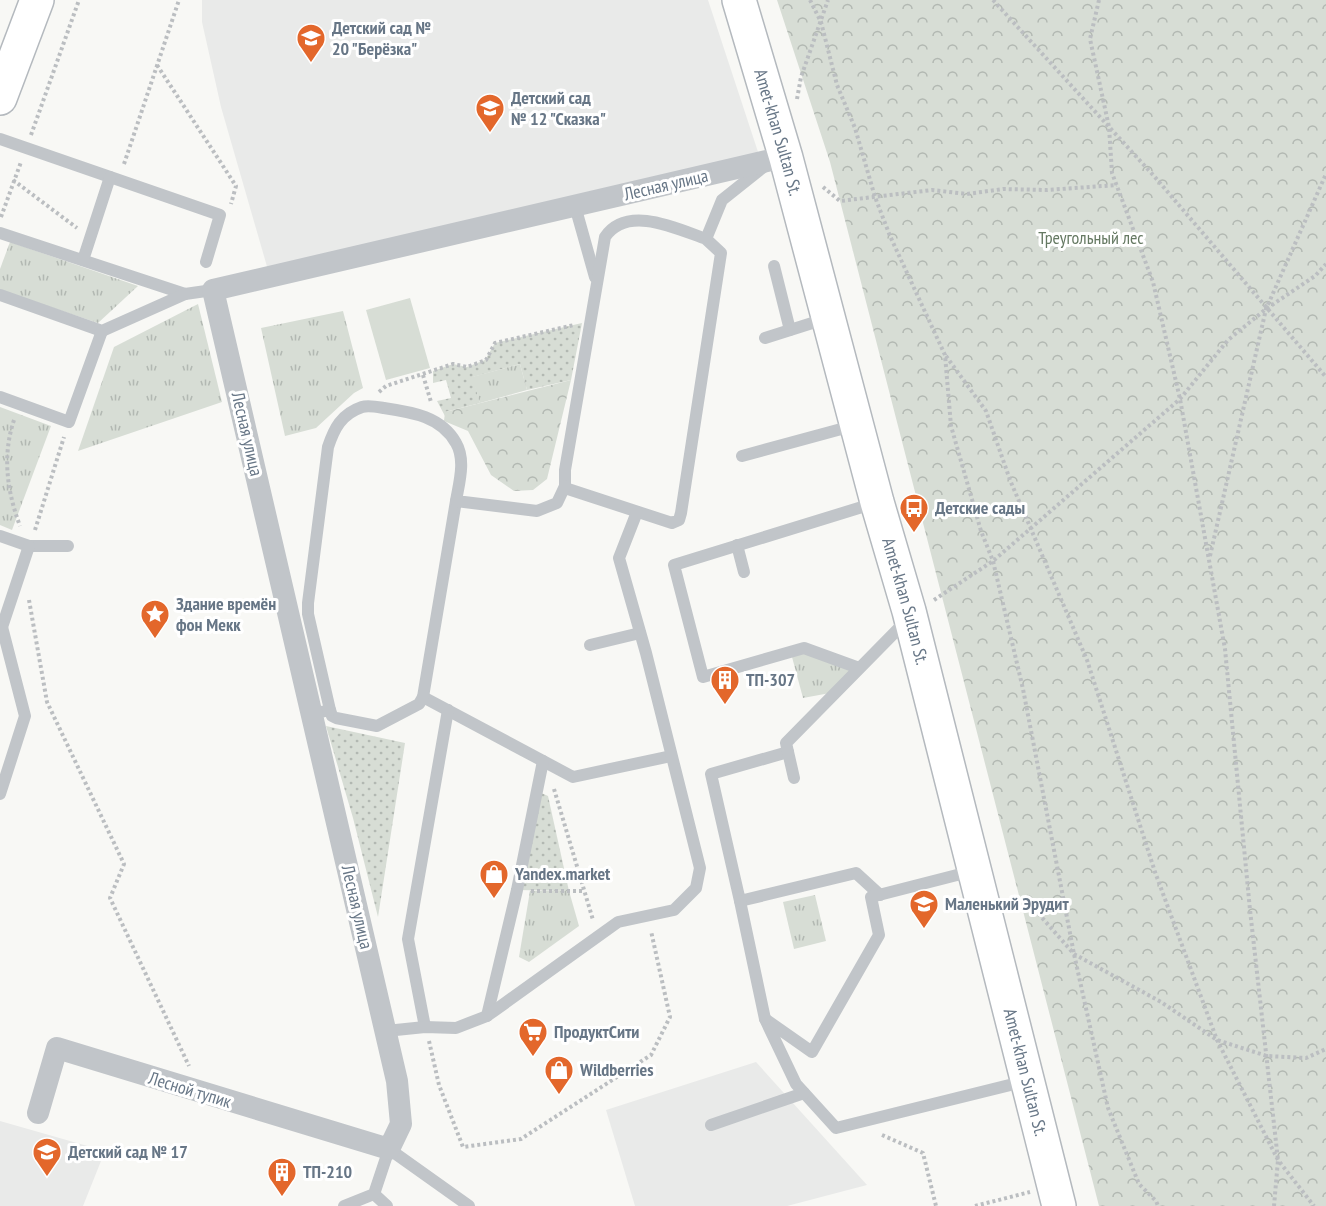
<svg xmlns="http://www.w3.org/2000/svg" width="1326" height="1206" viewBox="0 0 1326 1206" font-family="'PT Sans Narrow',sans-serif">
  <style>
    .built { fill: #e9eae9 }
    .grass { fill: url(#grass-dots) }
    .forest { fill: url(#forest-crowns) }
    .park { fill: url(#park-tufts) }
    .pitch { fill: #d7ddd5 }
    .lines { fill: none; stroke-linecap: round; stroke-linejoin: round }
    .secondary-casing { stroke: #b4b9be; stroke-width: 36 }
    .path { stroke: #bbbec1; stroke-width: 4; stroke-dasharray: 3 3; stroke-linecap: butt }
    .lane { stroke: #c1c5c9; stroke-width: 12 }
    .street { stroke: #c1c5c9; stroke-width: 22 }
    .secondary { stroke: #fff; stroke-width: 33 }
    .labels { text-anchor: middle; stroke-width: 6; stroke-linejoin: round; paint-order: stroke }
    .poi-label { font-size: 18px; font-weight: bold; fill: #677686; stroke: #fff; text-anchor: start }
    .street-label { font-size: 18px; fill: #677686; stroke: #fff }
    .park-label { font-size: 18px; fill: #657962; stroke: #fff }
  </style>
  <defs>
    <pattern id="grass-dots" width="8" height="8" patternUnits="userSpaceOnUse" patternTransform="scale(1.5)"><rect width="8" height="8" fill="#d7ddd5"/><path d="M2 2h.1M6 6h.1" fill="none" stroke="#b2b8b2" stroke-width="1.8" stroke-linecap="round"/></pattern>
    <pattern id="forest-crowns" width="20" height="18" patternUnits="userSpaceOnUse" patternTransform="scale(1.5)"><rect width="20" height="18" fill="#d7ddd5"/><path d="M2 6a3 3 0 1 1 6 0M12 15a3 3 0 1 1 6 0" fill="none" stroke="#b2b8b2"/></pattern>
    <pattern id="park-tufts" width="24" height="20" patternUnits="userSpaceOnUse" patternTransform="scale(1.5)"><rect width="24" height="20" fill="#d7ddd5"/><path d="M3 7l-1-3M5 7V3M7 7l1-3M15 17l-1-3M17 17v-4M19 17l1-3" fill="none" stroke="#b2b8b2"/></pattern>
  </defs>
  <rect width="100%" height="100%" fill="#f8f8f5"/>
  <g class="built">
    <path d="M202,0h506l52,158 -492,112 -47,-163 -19,-85z"/>
    <path d="M756,1062l111,123 -80,21h-152l-29,-96z"/>
    <path d="M0,1121l105,30 -22,55h-83z"/>
  </g>
  <g class="grass">
    <path d="M582,323l-11,57 -44,10 -7,-26 -47,13 7,26 -35,9v4l-8,-15 14,-3 -5,-18 -13,3v-12l20,-7 14,3 18,-7 10,-17z"/>
    <path d="M326,726l79,17 -27,174 -25,-99z"/>
    <path d="M537,791l11,5 21,95 -52,-1z"/>
  </g>
  <g class="forest">
    <path d="M777,0h549v1206h-227l-269,-1044z"/>
    <path d="M571,380l-24,99 -14,11 -19,1 -23,-16 -23,-44 -24,-10 1,-9z"/>
  </g>
  <g class="park">
    <path d="M10,242l128,44 -40,37 -98,-33v-21z"/>
    <path d="M198,304l24,98 -144,49 36,-104z"/>
    <path d="M343,311l20,77 -9,5 -38,35 -31,8 -24,-108z"/>
    <path d="M520,364l7,26 -47,13 -8,-26z"/>
    <path d="M0,407l51,19 -39,104 -12,-5z"/>
    <path d="M805,653l47,17 -22,23 -27,5 -11,-41z"/>
    <path d="M530,891h39l10,35 -50,36 -10,-5z"/>
    <path d="M815,895l11,46 -32,8 -11,-47z"/>
  </g>
  <path class="pitch" d="M410,298l20,70 -44,12 -20,-70z"/>
  <g class="lines">
    <g class="secondary-casing">
      <g id="secondary">
        <path id="s1" d="M739,0l47,158 91,344 32,109 150,595"/>
        <path d="M0,98l37,-98"/>
      </g>
    </g>
    <g class="path">
      <path d="M810,0l11,22 16,63 18,43 20,69 15,39 55,119 6,71 30,105 12,30 30,128 51,265 34,154 31,76 17,17 2,5"/>
      <path d="M993,0l161,176 172,201"/>
      <path d="M1099,0l-9,39 19,88 3,46 41,109 27,117 45,250 25,261 28,250 -4,46"/>
      <path d="M157,65l79,121 -5,18"/>
      <path d="M797,99l4,-22 27,-77"/>
      <path d="M31,135l48,-135"/>
      <path d="M124,164l55,-164"/>
      <path d="M13,180l64,48"/>
      <path d="M823,187l17,14 92,-11 35,4 36,-5 44,1 70,-5"/>
      <path d="M1,217l20,-55"/>
      <path d="M946,356l40,55 24,69 77,180 68,212 62,168 61,120 36,46"/>
      <path d="M423,375l8,27"/>
      <path d="M379,392l7,-6 67,-22 14,3 19,-7 9,-17 79,-18"/>
      <path d="M14,420c-12,36 -7,71 6,106"/>
      <path d="M35,530l29,-93"/>
      <path d="M1210,556l56,-247 60,-135"/>
      <path d="M29,600l18,102 77,162 -14,34 79,168"/>
      <path d="M934,600l59,-39 187,-162 48,-59 38,-31 49,-33 11,-12"/>
      <path d="M554,789l39,131"/>
      <path d="M531,891h54"/>
      <path d="M1010,904l27,8 37,42 87,48 56,38 50,16 39,2 20,-9"/>
      <path d="M429,1041l10,44 24,62 58,-8 130,-84 19,-38 -19,-86"/>
      <path d="M882,1135l41,18 13,53"/>
      <path d="M975,1206l55,-14"/>
    </g>
    <g class="lane">
      <path d="M0,139l220,76 -14,47"/>
      <path d="M575,206l20,71"/>
      <path d="M0,233l185,61 28,-4"/>
      <path d="M706,239c-28,-10 -79,-35 -101,-2l-40,233v16l3,3 104,34 7,-3 2,-7 40,-260 -15,-14 16,-39 44,-35"/>
      <path d="M83,260l27,-83"/>
      <path d="M774,266l16,64"/>
      <path d="M0,295l102,36 83,-37"/>
      <path d="M765,338l63,-20"/>
      <path d="M0,397l69,25 33,-91"/>
      <path d="M742,456l114,-31"/>
      <path d="M0,536l29,10h39"/>
      <path d="M737,545l7,27"/>
      <path d="M0,626l2,1 27,-81"/>
      <path d="M590,645l50,-12"/>
      <path d="M859,668l-55,-20 -101,29 -29,-112 201,-62"/>
      <path d="M423,697l150,80 98,-21"/>
      <path d="M330,710l2,6 4,2 41,8 42,-22 4,-7 33,-196"/>
      <path d="M312,714l18,-4 -22,-96v-11l20,-156c6,-18 13,-33 34,-40 6,-2 16,0 22,1 27,4 57,8 72,35 10,17 3,40 0,58l81,10 20,-8 8,-17"/>
      <path d="M788,752l-77,22 29,127 116,-28 24,22"/>
      <path d="M794,778l-8,-35 121,-123"/>
      <path d="M0,794l25,-78 -23,-89"/>
      <path d="M974,872l-17,3 -86,22 8,38 -67,117 -47,-33 31,65 40,44 190,-47"/>
      <path d="M740,901l25,118"/>
      <path d="M487,1016l30,-126 26,-129"/>
      <path d="M425,1027l-17,-88 40,-229"/>
      <path d="M386,1031l39,-4 31,1 31,-12 131,-94 56,-12 22,-22 4,-20 -54,-215 -27,-95 18,-46"/>
      <path d="M711,1125l93,-32"/>
      <path d="M374,1194l13,12"/>
      <path d="M344,1206l30,-12 15,-45 80,57"/>
    </g>
    <path class="street" d="M38,1113l19,-65 332,101 12,-25 -4,-43 -184,-791 558,-130 15,-2"/>
    <use href="#secondary" class="secondary"/>
  </g>
  <defs>
    <g id="school-pin" transform="scale(1.5)"><path d="M0 17L-7.5 6A9.5 9.5 0 1 1 7.5 6Z" fill="#e3672b" stroke="#fff"/><path d="M0-5L7-2L0 1L-7-2ZM-4 1L0 2.5L4 1V4Q0 6-4 4Z" fill="#fff"/></g>
    <g id="bus-pin" transform="scale(1.5)"><path d="M0 17L-7.5 6A9.5 9.5 0 1 1 7.5 6Z" fill="#e3672b" stroke="#fff"/><path d="M-5-6H5V4H4V6H2V4H-2V6H-4V4H-5ZM-3.5-4V0h7V-4ZM-3.5 1.2v1.5H-2V1.2ZM2 1.2v1.5H3.5V1.2Z" fill="#fff"/></g>
    <g id="sight-pin" transform="scale(1.5)"><path d="M0 17L-7.5 6A9.5 9.5 0 1 1 7.5 6Z" fill="#e3672b" stroke="#fff"/><path d="M0-6L1.8-2.2L6-1.7L2.9 1.2L3.7 5.4L0 3.3L-3.7 5.4L-2.9 1.2L-6-1.7L-1.8-2.2Z" fill="#fff"/></g>
    <g id="building-pin" transform="scale(1.5)"><path d="M0 17L-7.5 6A9.5 9.5 0 1 1 7.5 6Z" fill="#e3672b" stroke="#fff"/><path d="M-4-6H4V6H1V3H-1V6H-4ZM-2.5-4.3h1.7v1.8h-1.7ZM.8-4.3h1.7v1.8H.8ZM-2.5-1h1.7V.8h-1.7ZM.8-1h1.7V.8H.8Z" fill="#fff"/></g>
    <g id="shop-pin" transform="scale(1.5)"><path d="M0 17L-7.5 6A9.5 9.5 0 1 1 7.5 6Z" fill="#e3672b" stroke="#fff"/><path d="M-5-2.5h2.3a2.7 3.5 0 0 1 5.4 0H5L5.5 6h-11ZM-1.5-2.5h3a1.5 2.3 0 0 0-3 0Z" fill="#fff"/></g>
    <g id="supermarket-pin" transform="scale(1.5)"><path d="M0 17L-7.5 6A9.5 9.5 0 1 1 7.5 6Z" fill="#e3672b" stroke="#fff"/><path d="M-6-5.5h2.5l.6 2H6L4.5 2H-2.5L-4.4-4H-6ZM-1.5 3.2a1.3 1.3 0 1 0 .1 0ZM3 3.2a1.3 1.3 0 1 0 .1 0Z" fill="#fff"/></g>
  </defs>
  <g fill-rule="evenodd">
    <use href="#school-pin" x="311" y="38"/>
    <use href="#school-pin" x="490" y="108"/>
    <use href="#bus-pin" x="914" y="508"/>
    <use href="#sight-pin" x="155" y="614"/>
    <use href="#building-pin" x="725" y="680"/>
    <use href="#shop-pin" x="494" y="874"/>
    <use href="#school-pin" x="924" y="904"/>
    <use href="#supermarket-pin" x="533" y="1032"/>
    <use href="#shop-pin" x="559" y="1070"/>
    <use href="#school-pin" x="47" y="1152"/>
    <use href="#building-pin" x="282" y="1172"/>
  </g>
  <g class="labels">
    <g class="poi-label">
      <text x="332" y="34">Детский сад №<tspan x="332" dy="21">20 "Берёзка"</tspan></text>
      <text x="511" y="104">Детский сад<tspan x="511" dy="21">№ 12 "Сказка"</tspan></text>
      <text x="935" y="514">Детские сады</text>
      <text x="176" y="610">Здание времён<tspan x="176" dy="21">фон Мекк</tspan></text>
      <text x="746" y="686">ТП-307</text>
      <text x="515" y="880">Yandex.market</text>
      <text x="945" y="910">Маленький Эрудит</text>
      <text x="554" y="1038">ПродуктСити</text>
      <text x="580" y="1076">Wildberries</text>
      <text x="68" y="1158">Детский сад № 17</text>
      <text x="303" y="1178">ТП-210</text>
    </g>
    <g class="street-label">
      <text dy="6" stroke="none"><textPath href="#s1" startOffset="138">Amet-khan Sultan St.</textPath></text>
      <text transform="translate(666 185) rotate(-13)" y="6">Лесная улица</text>
      <text transform="translate(247 434) rotate(77)" y="6">Лесная улица</text>
      <text dy="6" stroke="none"><textPath href="#s1" startOffset="624">Amet-khan Sultan St.</textPath></text>
      <text transform="translate(357 907) rotate(77)" y="6">Лесная улица</text>
      <text dy="6" stroke="none"><textPath href="#s1" startOffset="1110">Amet-khan Sultan St.</textPath></text>
      <text transform="translate(190 1090) rotate(17)" y="6">Лесной тупик</text>
    </g>
    <g class="park-label">
      <text x="1091" y="244">Треугольный лес</text>
    </g>
  </g>
</svg>
